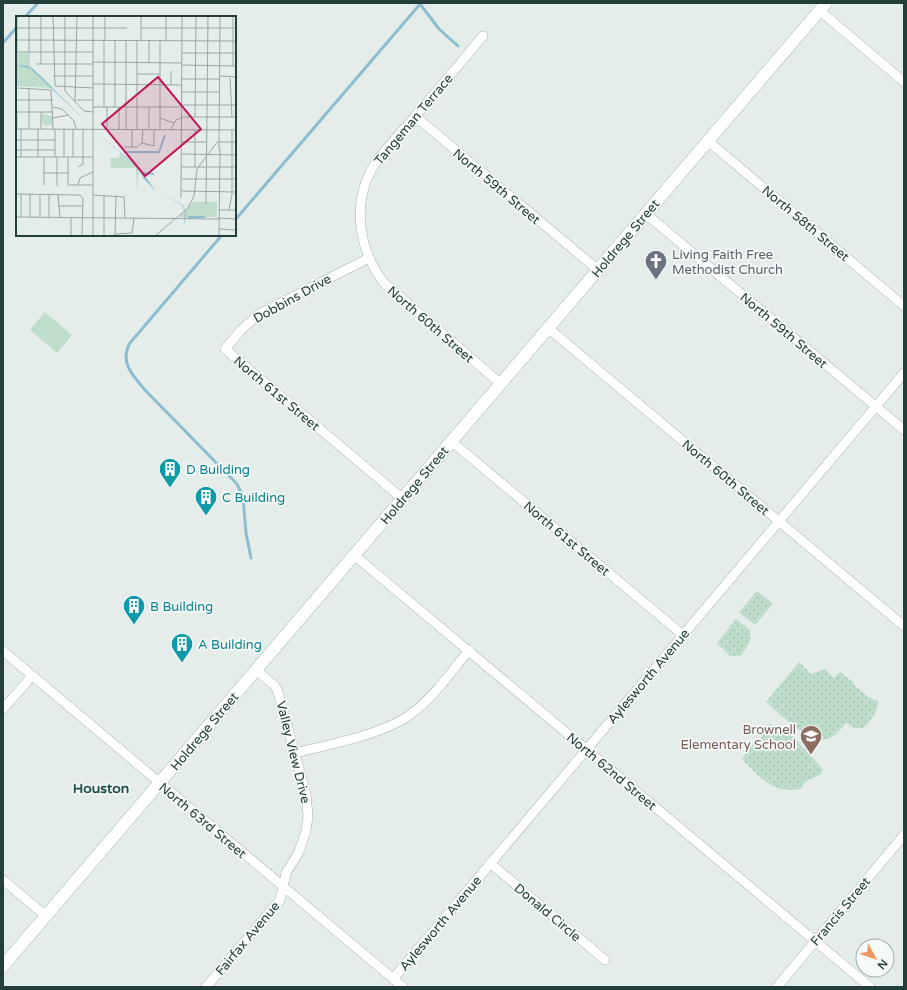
<svg xmlns="http://www.w3.org/2000/svg" width="907" height="990" viewBox="0 0 907 990" font-family="'Varela Round',sans-serif">
  <style>
    .grass { fill: url(#grass-dots) }
    .garden { fill: #beddcb }
    .lines { fill: none; stroke-linecap: round; stroke-linejoin: round }
    .stream { stroke: #8ebdd0; stroke-width: 3 }
    .minor-casing { stroke: #a7b5b2; stroke-width: 10 }
    .secondary-casing { stroke: #a3b8b4; stroke-width: 13 }
    .minor { stroke: #fff; stroke-width: 9 }
    .secondary { stroke: #fff; stroke-width: 12 }
    .labels { text-anchor: middle; stroke-width: 3.5; stroke-linejoin: round; paint-order: stroke }
    .street-label { font-size: 13px; fill: #243e3b; stroke: #f5f9f8 }
    .worship-label { font-size: 13px; fill: #5b616d; stroke: #f5f9f8; text-anchor: start }
    .culture-label { font-size: 13px; fill: #0d838f; stroke: #f5f9f8; text-anchor: start }
    .education-label { font-size: 13px; fill: #785e54; stroke: #f5f9f8; text-anchor: end }
    .neighbourhood-label { font-size: 14px; font-weight: bold; fill: #20504b; stroke: #f5f9f8 }
    .inset-river { fill: none; stroke: #8ebdd0; stroke-width: 2 }
    .inset-road { fill: none; stroke: #97a7a4; stroke-width: 1 }
    .view { fill: #c2185b; fill-opacity: 0.15; stroke: #c2185b; stroke-width: 2 }
    .inset-edge { fill: none; stroke: #243e3b; stroke-width: 2 }
  </style>
  <defs>
    <pattern id="grass-dots" width="8" height="8" patternUnits="userSpaceOnUse"><rect width="8" height="8" fill="#beddcb"/><path d="M2 2h.1M6 6h.1" fill="none" stroke="#a3bfaf" stroke-width="1.8" stroke-linecap="round"/></pattern>
  </defs>
  <rect width="100%" height="100%" fill="#e4edea"/>
  <g class="grass">
    <path d="M757,591l16,13 -18,21 -16,-13z"/>
    <path d="M736,619l14,11c2,11 -3,18 -10,26h-10l-13,-13z"/>
    <path d="M799,662l12,12 14,-5 9,9 6,-6 13,10 1,3 14,12 10,4c0,11 -7,20 -15,27h-8l-9,-5c-5,6 -11,14 -19,16 -18,5 -48,-26 -61,-37z"/>
    <path d="M769,724l13,3 5,3 34,37 2,4 -3,4 -14,6 -6,8c-28,5 -40,-12 -58,-30l14,-19 3,2 3,-5 -2,-2z"/>
  </g>
  <path class="garden" d="M45,312l27,23 -15,18 -27,-23z"/>
  <g class="lines">
    <g class="stream">
      <path d="M420,4l19,25 19,17"/>
      <path d="M25,17l13,-14"/>
      <path d="M3,43l14,-16"/>
      <path d="M235,220l186,-217"/>
      <path d="M222,235l-92,108c-11,19 3,33 15,47l92,94 6,13 3,36 5,25"/>
    </g>
    <g class="minor-casing">
      <g id="minor">
        <path d="M819,10l85,72"/>
        <path d="M483,36c-22,26 -44,53 -67,79 -13,16 -29,31 -41,49 -24,37 -17,85 9,119l117,101"/>
        <path d="M415,116l183,154"/>
        <path d="M708,141l196,165"/>
        <path d="M646,214l258,216"/>
        <path d="M369,258l-110,56 -18,16 -16,19 178,150"/>
        <path d="M548,328l356,298"/>
        <path d="M451,441l232,194"/>
        <path d="M354,555l516,432"/>
        <path d="M3,651l400,336"/>
        <path d="M3,709l29,-33"/>
        <path d="M295,753c32,-8 90,-19 116,-39 23,-17 40,-42 58,-64"/>
        <path d="M490,863l115,97"/>
        <path d="M3,880l43,36"/>
        <path d="M393,979l511,-606"/>
        <path d="M206,987l74,-87 6,-27 13,-21 7,-21 2,-15 -2,-22 -28,-102 -3,-6 -19,-16"/>
        <path d="M777,987l127,-152"/>
      </g>
    </g>
    <g class="secondary-casing">
      <path id="secondary" d="M3,966l823,-963"/>
    </g>
    <use href="#minor" class="minor"/>
    <use href="#secondary" class="secondary"/>
  </g>
  <defs>
    <g id="church-pin" transform="scale(1.15)"><path d="M0 17L-7.5 6A9.5 9.5 0 1 1 7.5 6Z" fill="#6b7280" stroke="#f5f9f8"/><path d="M-1.2-6h2.4v3.5h3.3v2.4h-3.3V6h-2.4V-.1h-3.3v-2.4h3.3Z" fill="#fff"/></g>
    <g id="building-pin" transform="scale(1.15)"><path d="M0 17L-7.5 6A9.5 9.5 0 1 1 7.5 6Z" fill="#0f9aa8" stroke="#f5f9f8"/><path d="M-4-6H4V6H1V3H-1V6H-4ZM-2.5-4.3h1.7v1.8h-1.7ZM.8-4.3h1.7v1.8H.8ZM-2.5-1h1.7V.8h-1.7ZM.8-1h1.7V.8H.8Z" fill="#fff"/></g>
    <g id="school-pin" transform="scale(1.15)"><path d="M0 17L-7.5 6A9.5 9.5 0 1 1 7.5 6Z" fill="#8d6e63" stroke="#f5f9f8"/><path d="M0-5L7-2L0 1L-7-2ZM-4 1L0 2.5L4 1V4Q0 6-4 4Z" fill="#fff"/></g>
  </defs>
  <g fill-rule="evenodd">
    <use href="#church-pin" x="656" y="261"/>
    <use href="#building-pin" x="170" y="469"/>
    <use href="#building-pin" x="206" y="497"/>
    <use href="#building-pin" x="134" y="606"/>
    <use href="#building-pin" x="182" y="644"/>
    <use href="#school-pin" x="811" y="736"/>
  </g>
  <g class="labels">
    <g class="street-label">
      <text transform="translate(413 119) rotate(-50)" y="5">Tangeman Terrace</text>
      <text transform="translate(497 186) rotate(40)" y="5">North 59th Street</text>
      <text transform="translate(806 223) rotate(40)" y="5">North 58th Street</text>
      <text transform="translate(625 238) rotate(-50)" y="5">Holdrege Street</text>
      <text transform="translate(292 298) rotate(-29)" y="5">Dobbins Drive</text>
      <text transform="translate(431 324) rotate(41)" y="5">North 60th Street</text>
      <text transform="translate(784 330) rotate(40)" y="5">North 59th Street</text>
      <text transform="translate(277 393) rotate(40)" y="5">North 61st Street</text>
      <text transform="translate(726 477) rotate(40)" y="5">North 60th Street</text>
      <text transform="translate(414 485) rotate(-50)" y="5">Holdrege Street</text>
      <text transform="translate(567 538) rotate(40)" y="5">North 61st Street</text>
      <text transform="translate(648 676) rotate(-50)" y="5">Aylesworth Avenue</text>
      <text transform="translate(204 731) rotate(-50)" y="5">Holdrege Street</text>
      <text transform="translate(294 752) rotate(76)" y="5">Valley View Drive</text>
      <text transform="translate(612 771) rotate(40)" y="5">North 62nd Street</text>
      <text transform="translate(203 820) rotate(40)" y="5">North 63rd Street</text>
      <text transform="translate(840 911) rotate(-50)" y="5">Francis Street</text>
      <text transform="translate(548 912) rotate(40)" y="5">Donald Circle</text>
      <text transform="translate(440 923) rotate(-50)" y="5">Aylesworth Avenue</text>
      <text transform="translate(247 938) rotate(-50)" y="5">Fairfax Avenue</text>
    </g>
    <g class="worship-label">
      <text x="672" y="259">Living Faith Free<tspan x="672" dy="15">Methodist Church</tspan></text>
    </g>
    <g class="culture-label">
      <text x="186" y="474">D Building</text>
      <text x="222" y="502">C Building</text>
      <text x="150" y="611">B Building</text>
      <text x="198" y="649">A Building</text>
    </g>
    <g class="education-label">
      <text x="796" y="734">Brownell<tspan x="796" dy="15">Elementary School</tspan></text>
    </g>
    <g class="neighbourhood-label">
      <text x="101" y="793">Houston</text>
    </g>
  </g>
  <g transform="translate(16 16)">
    <rect width="220" height="220" fill="#e4edea"/>
    <path d="M1,37h13v13l23,21 -2,1 -35,-2zM105,137l18,16 -2,23 -1,-24h-25l-1,-10h8zM177,186h24v15h-38z" fill="#beddcb"/>
    <path d="M26,97l10,4v8l-7,1 -3,-3z" fill="#beddcb"/>
    <path d="M0,49l11,1 6,3 59,58 -61,-58zM78,114l44,37 18,24 26,13 4,9v4l-2,8 6,11 -6,-11 1,-13 -4,-8 -25,-13 -12,-12 -6,-11z" fill="#8ebdd0"/>
    <path class="inset-river" d="M109,136h34l6,-17M125,157l13,1M172,201h17"/>
    <path class="inset-road" d="M37,0l2,70M49,0v75l19,20 9,1M0,12h111M125,12h95M0,24l220,1M89,24v-24M99,24v67M121,24v89M125,24v-24M133,24v23M144,25v88M150,25v-25M0,36h77M1,36v-36M13,36v-36M166,37h54M77,46l89,1M20,48h57M25,48v-48M166,49l54,1M217,50v-50M155,55v14M121,58h23M37,60h40M204,60l16,1M214,62l2,39M166,63h38M77,68l89,1M39,70l38,2M2,72l33,2M0,73l1,39M35,74l2,39M166,76h38M1,84h36M61,84h16M59,86l2,-86M166,89h54M37,91l9,2 12,12 2,8M77,91h89M88,91v-67M133,91v22M1,96h36M179,101l1,-101M37,102l15,-3M144,102l14,5M5,112v29M0,113l220,1M13,113v-41M22,113v28M25,113v-17M39,113v28M48,113v28M57,113v28M91,113v-22M103,113v-22M110,113v-89M155,113l5,-9 7,-3h53M0,124h39M166,126h25M203,126h17M126,127l12,3v-17M126,127l1,-13M108,131h13l5,-4M116,131v-17M203,133l1,-133M0,134h39M166,138l54,1M0,141h77M41,141v29M52,141v28h25M28,142v27M62,151l5,-3v-35M166,151h54M179,151v-37M28,157h24M166,163h54M62,169l2,-7 13,-6M166,175l54,1M0,178l64,1 3,4 -1,37M24,178v24M42,178l2,24M77,179l31,2 1,21M165,182l1,-182M190,188l2,-188M42,190h25M203,194h17M213,194l3,-16v-64M0,201l203,2M5,201v-23M14,202v-24M33,202v-24M202,202l18,1M203,213l17,1M99,218l17,-1 2,-15M55,220v-18M77,220v-220M88,220v-41M99,220l1,-41M139,220l33,-28 6,-12 3,-27 21,-28M203,220l1,-88"/>
    <path class="view" d="M142,61l43,52 -56,47 -43,-52z"/>
    <rect width="220" height="220" class="inset-edge"/>
  </g>
  <rect width="907" height="990" fill="none" stroke="#243e3b" stroke-width="8"/>
  <g transform="translate(875 958) rotate(130)"><circle r="19" fill="#f5f9f8" stroke="#a1aeac"/>
  <path d="M0-3L7 15L0 10L-7 15Z" fill="#ed9762"/>
  <text y="-6" font-size="11" font-weight="bold" text-anchor="middle" fill="#243e3b">N</text>
  </g>
</svg>
